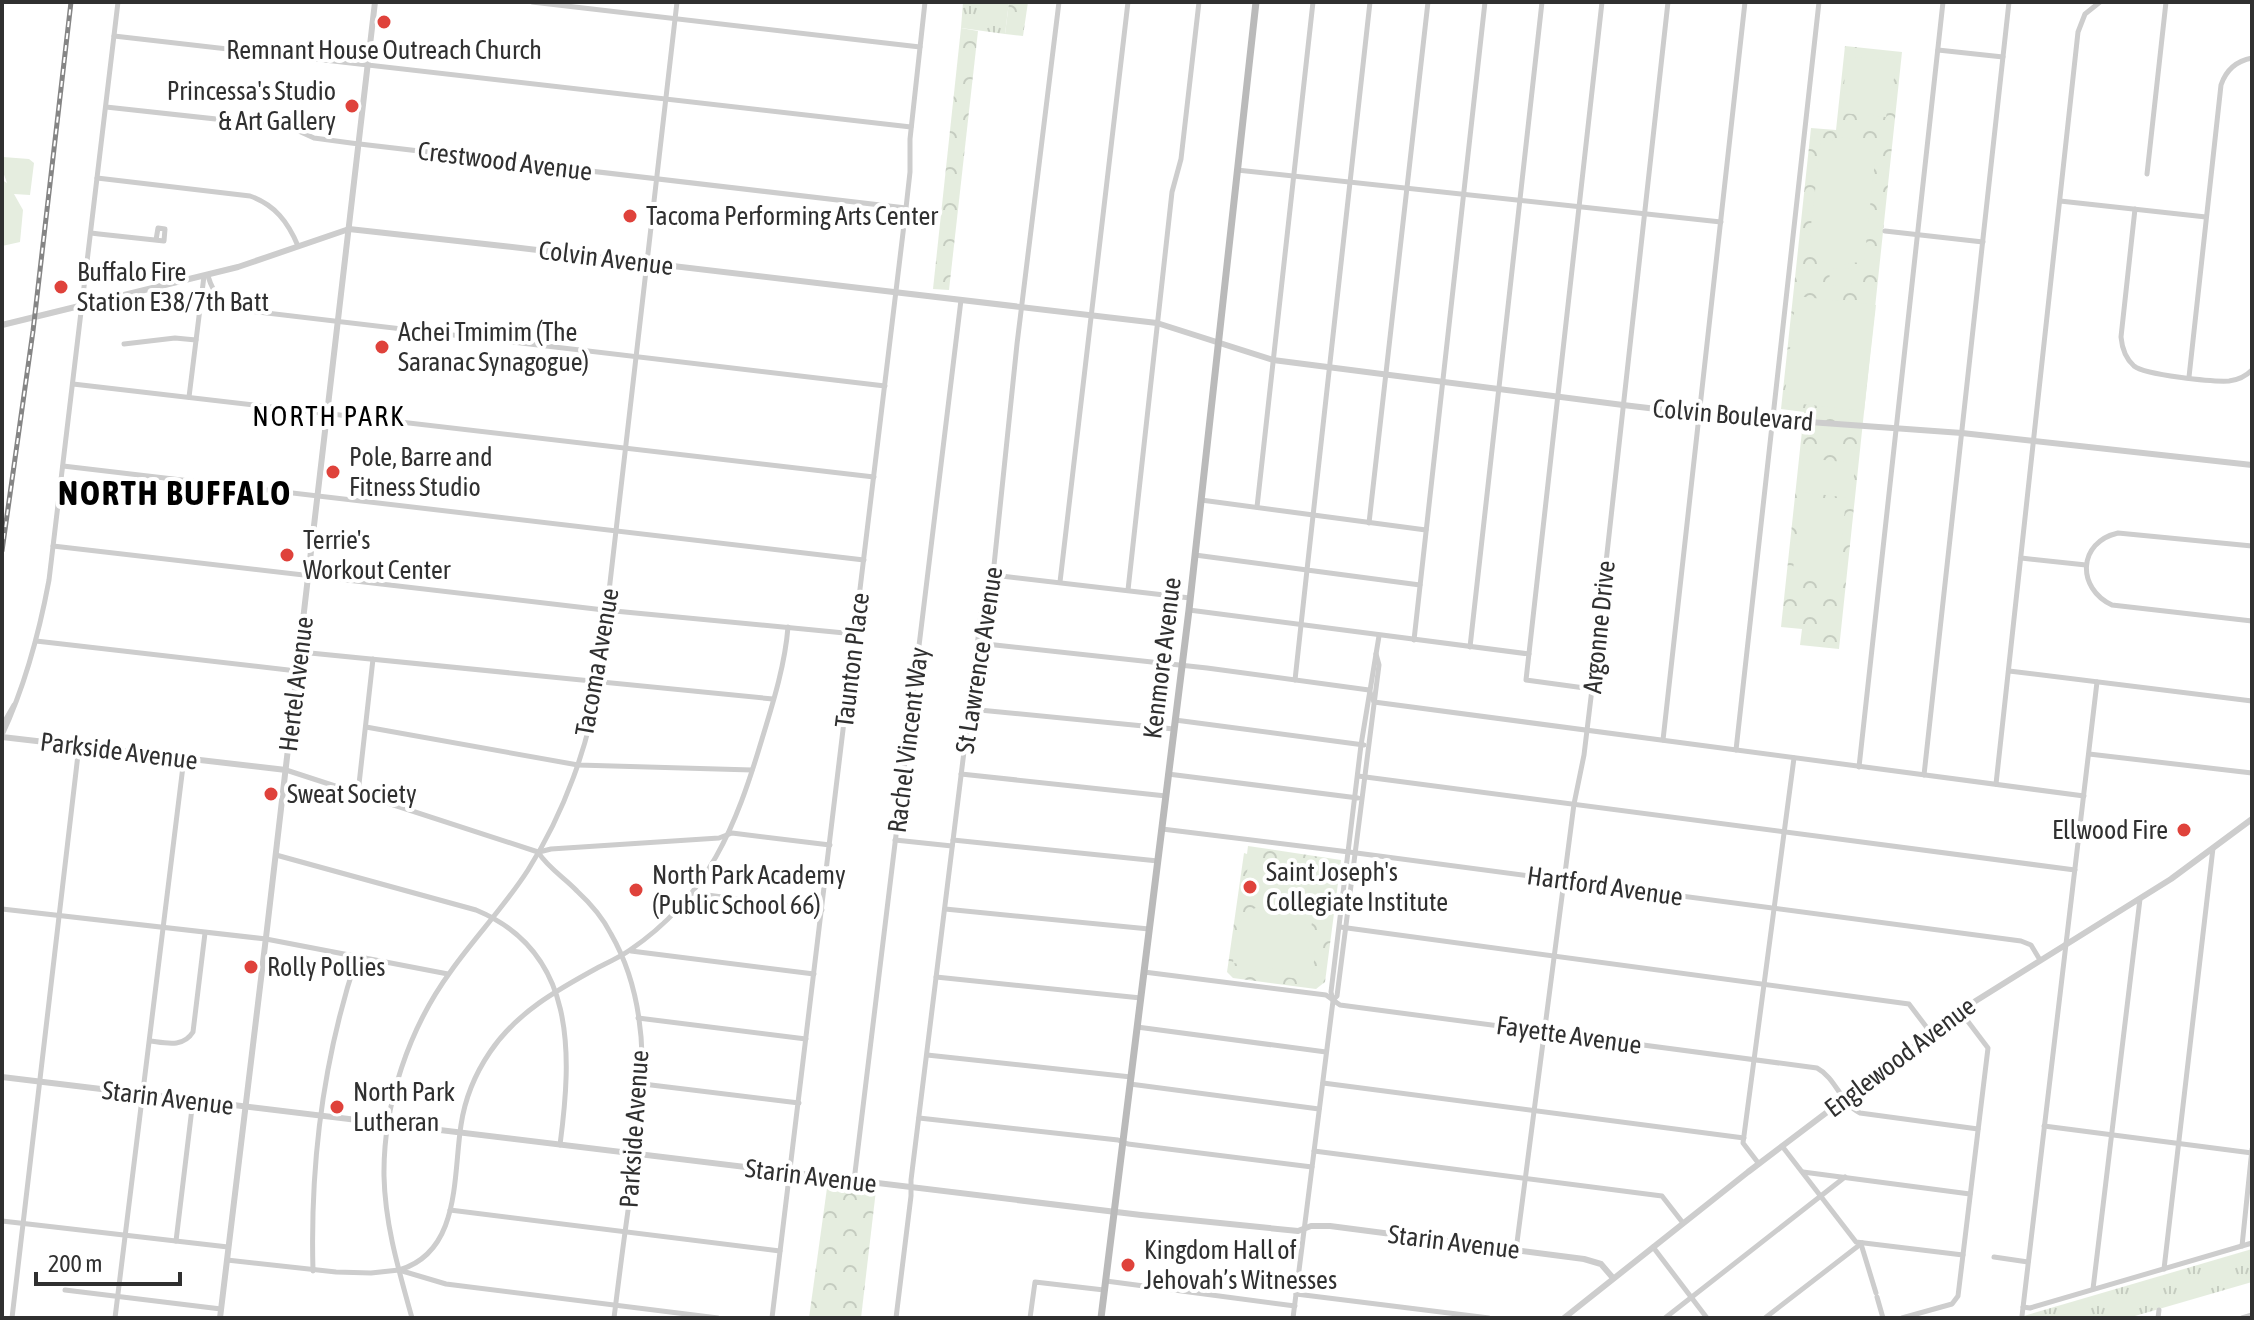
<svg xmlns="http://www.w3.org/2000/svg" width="2254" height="1320" viewBox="0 0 2254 1320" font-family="'Asap Condensed',sans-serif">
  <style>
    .grass { fill: url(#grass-tufts) }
    .forest { fill: url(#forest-crowns) }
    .garden { fill: #e5eddf }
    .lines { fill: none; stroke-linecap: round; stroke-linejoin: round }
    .minor { stroke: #cdcdcd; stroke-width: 5 }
    .tertiary { stroke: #cdcdcd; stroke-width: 6 }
    .secondary { stroke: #bababa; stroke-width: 7 }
    .rail-casing { stroke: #858585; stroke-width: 5 }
    .rail { stroke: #fff; stroke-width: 2; stroke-dasharray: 6; stroke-linecap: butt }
    .poi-dot { fill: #df423b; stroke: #fff; stroke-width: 3 }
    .labels { text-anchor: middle; stroke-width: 8; stroke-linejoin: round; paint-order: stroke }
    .poi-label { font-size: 26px; fill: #303030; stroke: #fff; text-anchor: start }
    .street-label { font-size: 26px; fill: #303030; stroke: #fff }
    .neighbourhood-label { font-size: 28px; letter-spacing: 2px; fill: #000; stroke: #fff }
    .district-label { font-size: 34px; font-weight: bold; letter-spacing: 2px; fill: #000; stroke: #fff }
  </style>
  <defs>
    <pattern id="grass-tufts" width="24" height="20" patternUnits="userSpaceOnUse" patternTransform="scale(2)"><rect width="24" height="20" fill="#e5eddf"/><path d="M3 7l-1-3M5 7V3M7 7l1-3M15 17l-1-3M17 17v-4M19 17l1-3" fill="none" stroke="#c5ccc0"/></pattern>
    <pattern id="forest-crowns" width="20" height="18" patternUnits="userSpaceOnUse" patternTransform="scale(2)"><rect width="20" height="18" fill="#e5eddf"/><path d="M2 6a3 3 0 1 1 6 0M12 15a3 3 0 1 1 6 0" fill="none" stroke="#c5ccc0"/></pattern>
  </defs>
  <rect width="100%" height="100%" fill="#fff"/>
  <g class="grass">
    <path d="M963,2h46l-4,32 -44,-6z"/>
    <path d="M2252,1249v33l-124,36h-111z"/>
  </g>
  <g class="forest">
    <path d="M1009,2h19l-5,34 -18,-2z"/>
    <path d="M961,28l17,3 -29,259 -16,-1z"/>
    <path d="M1845,46l57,6 -63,597 -39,-4 2,-16 -21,-2 23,-215 -23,-3 30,-281 25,2z"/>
    <path d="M1248,846l93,14 -16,122 -9,7 -83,-11 -6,-6 17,-119 3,1z"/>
    <path d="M827,1188l49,2 -15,128h-52z"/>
  </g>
  <g class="garden">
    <path d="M1847,57l46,2 4,5 -11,53 -45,-4z"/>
    <path d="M1845,137l13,3 11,11 7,1 -12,110c-9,0 -12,1 -20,3 -21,4 -34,-12 -34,-31l11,-94 9,1z"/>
    <path d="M3,157l26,2 5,4 -4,32 -16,-1 9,16 -3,32 -18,4v-66l5,3 -5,-14z"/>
    <path d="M1830,268l22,1 -1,18 -22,-2z"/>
    <path d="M1796,296l80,9 -12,106 -80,-9z"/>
    <path d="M1803,458l52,5 -3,35 -53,-6z"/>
    <path d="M1800,504l45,5 -7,66 -45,-5z"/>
    <path d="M1248,865l79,11 -5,35 -79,-10z"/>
    <path d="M1258,907l55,7 -5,39 7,1 -3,21 -6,5 -21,-3v-7l-52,-7c3,-21 1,-48 25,-56z"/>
  </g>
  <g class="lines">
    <g class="minor">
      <path d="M532,2l388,45"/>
      <path d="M1370,2l-63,568 113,15"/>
      <path d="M114,36l797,91"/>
      <path d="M1938,50l65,7"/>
      <path d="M106,107l174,19 12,2 22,10 37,5 555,65"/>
      <path d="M1237,170l484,52"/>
      <path d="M2147,174l19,-172"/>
      <path d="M97,178l153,18c25,9 38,26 48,50"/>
      <path d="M2060,201l146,16"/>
      <path d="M2135,209l-14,128c1,11 4,21 13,29 11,9 79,16 95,15 9,-1 17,-5 23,-11"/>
      <path d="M1885,231l98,11"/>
      <path d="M91,233l8,1 65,7 1,-12 -7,-1 -2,12"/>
      <path d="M208,276c5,17 15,31 33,34l644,76"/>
      <path d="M124,344l51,-6 21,2"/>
      <path d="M2189,377l32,-292c5,-15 15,-24 31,-27"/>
      <path d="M73,384l801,93"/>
      <path d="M189,397l15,-121"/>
      <path d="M63,466l801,94"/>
      <path d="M1201,500l225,30"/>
      <path d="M1257,507l56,-505"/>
      <path d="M1369,523l59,-521"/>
      <path d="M53,546l551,64 251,24"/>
      <path d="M2252,546l-134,-13c-40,9 -42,55 -6,72l140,16"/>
      <path d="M1195,555l112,15 -12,110"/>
      <path d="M2021,558l65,7"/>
      <path d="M993,575l197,23"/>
      <path d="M1060,582l68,-580"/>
      <path d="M1128,590l44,-398 9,-33 18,-157"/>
      <path d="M1189,610l340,44"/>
      <path d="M1414,640l71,-638"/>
      <path d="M36,641l261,30"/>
      <path d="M977,643l230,25 162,22 5,12 710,94"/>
      <path d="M1470,647l72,-645"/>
      <path d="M300,652l473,47"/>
      <path d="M2009,671l243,30"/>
      <path d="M1592,689l-66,-9 76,-678"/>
      <path d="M969,709l205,20"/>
      <path d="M1175,720l189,25"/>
      <path d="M2,726l12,-21"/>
      <path d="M366,727l212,38 174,5"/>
      <path d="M2,735c23,-49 37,-101 47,-155l69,-578"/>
      <path d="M1663,740l82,-738"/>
      <path d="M1736,750l83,-748"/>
      <path d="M2089,754l163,19"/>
      <path d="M1859,767l84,-765"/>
      <path d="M286,770l252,82c10,16 27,26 39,39 13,12 26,27 34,43 46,80 31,176 19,263 -6,40 -11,81 -16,121"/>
      <path d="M961,774l205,22"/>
      <path d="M1168,774l190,24"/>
      <path d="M1924,775l85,-773"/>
      <path d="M1358,776l717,94"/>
      <path d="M1996,784l82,-752 7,-18 15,-12"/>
      <path d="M358,793l15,-134"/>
      <path d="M1162,829l187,23 672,89 10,4 9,15"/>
      <path d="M895,840l57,6"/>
      <path d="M953,840l205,21"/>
      <path d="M539,852l12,-3 168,-11 13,-5 98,12"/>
      <path d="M276,855l200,55c101,42 96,144 84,235"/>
      <path d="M692,893l130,17"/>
      <path d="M2,909l264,30 182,35"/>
      <path d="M945,909l204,20"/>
      <path d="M1340,927l569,77 22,29"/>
      <path d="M631,951l183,23"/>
      <path d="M1144,972l182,23 14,10 477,63c19,10 24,36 43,45l118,16"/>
      <path d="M936,977l205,21"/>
      <path d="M1333,1000l4,-4 42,-331 -3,-11"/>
      <path d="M638,1018l168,21"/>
      <path d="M1137,1027l189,25"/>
      <path d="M150,1041c16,2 33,7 43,-9l12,-99"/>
      <path d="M927,1055l204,22"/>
      <path d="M1323,1083l421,55"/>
      <path d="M643,1084l156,19"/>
      <path d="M1130,1084l189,25"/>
      <path d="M919,1118l199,22 10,4 184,23"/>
      <path d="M2044,1126l208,27"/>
      <path d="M1782,1146l74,96 107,13"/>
      <path d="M1314,1151l348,45 21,27"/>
      <path d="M1759,1164l-16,-21 51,-385"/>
      <path d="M1803,1172l167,22"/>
      <path d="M854,1181l107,-881"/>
      <path d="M450,1210l330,41"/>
      <path d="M2,1221l226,26"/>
      <path d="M176,1241l17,-141"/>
      <path d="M1861,1244l15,49"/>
      <path d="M2242,1246l10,-97"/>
      <path d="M1653,1247l54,71"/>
      <path d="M1516,1250l58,-446 10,-49 8,-66 76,-687"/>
      <path d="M1994,1257l34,5"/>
      <path d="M227,1260l109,12 35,1 28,-3 47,14 272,34"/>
      <path d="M2164,1269l49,-421"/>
      <path d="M399,1270c62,-18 54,-94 62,-145 4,-27 14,-51 29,-73 27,-40 67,-62 109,-85 10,-5 21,-10 31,-17 79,-54 106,-124 132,-211 11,-36 23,-74 26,-112"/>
      <path d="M313,1271c-3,-107 10,-212 44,-314"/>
      <path d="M1106,1281l189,25"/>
      <path d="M2093,1289l47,-390"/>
      <path d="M65,1290l156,19"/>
      <path d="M1296,1294l193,24"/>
      <path d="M1877,1297l6,21"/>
      <path d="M2023,1307l7,1 222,-65"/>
      <path d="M2022,1316l75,-634"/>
      <path d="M12,1318l67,-572"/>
      <path d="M115,1318l69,-560"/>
      <path d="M412,1318c-13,-47 -27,-93 -28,-142 -1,-71 25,-148 67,-205 24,-34 54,-65 77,-101 36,-57 61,-125 71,-192l78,-676"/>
      <path d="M772,1318l134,-1110 4,-36v-33l15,-137"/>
      <path d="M896,1318l15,-122v-16l70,-566 12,-39 24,-231 42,-342"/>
      <path d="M1030,1318l5,-36 69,8"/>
      <path d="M1293,1318l40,-317 -2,-9 30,-247 18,-109"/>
      <path d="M1665,1318l180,-141"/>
      <path d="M1765,1318l97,-75"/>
      <path d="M1902,1318l50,-14 6,-8 30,-248 -28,-37"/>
      <path d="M2158,1318l1,-8"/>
      <path d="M2242,1318l10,-3"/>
    </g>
    <g class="tertiary">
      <path d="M2,325l236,-58 111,-38 154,17 654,77 116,37 350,45 76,9 263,19 290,32"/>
      <path d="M2,737l284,33"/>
      <path d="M2,1077l1139,138 157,16 13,-5h19l254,33 17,5 12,14"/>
      <path d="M220,1318l47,-389 108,-927"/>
      <path d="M1564,1318l184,-146 218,-165 205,-128 81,-60"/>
    </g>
    <path class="secondary" d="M1101,1318l88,-708 67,-608"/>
    <g class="rail-casing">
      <path id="rail" d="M2,551l31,-220 38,-329"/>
    </g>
    <use href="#rail" class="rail"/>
  </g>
  <g class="poi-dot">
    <circle cx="384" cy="22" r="8"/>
    <circle cx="352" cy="106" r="8"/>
    <circle cx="630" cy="216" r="8"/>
    <circle cx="61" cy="287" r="8"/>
    <circle cx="382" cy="347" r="8"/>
    <circle cx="333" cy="472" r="8"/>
    <circle cx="287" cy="555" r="8"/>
    <circle cx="271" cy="794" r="8"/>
    <circle cx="2184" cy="830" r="8"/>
    <circle cx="1250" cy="887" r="8"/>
    <circle cx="636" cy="890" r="8"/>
    <circle cx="251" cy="967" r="8"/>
    <circle cx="337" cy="1107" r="8"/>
    <circle cx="1128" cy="1265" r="8"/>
  </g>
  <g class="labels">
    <g class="poi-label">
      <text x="384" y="59" text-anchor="middle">Remnant House Outreach Church</text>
      <text x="336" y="100" text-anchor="end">Princessa's Studio<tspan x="336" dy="30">&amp; Art Gallery</tspan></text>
      <text x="646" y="225">Tacoma Performing Arts Center</text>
      <text x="77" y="281">Buffalo Fire<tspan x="77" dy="30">Station E38/7th Batt</tspan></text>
      <text x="398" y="341">Achei Tmimim (The<tspan x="398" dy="30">Saranac Synagogue)</tspan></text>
      <text x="349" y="466">Pole, Barre and<tspan x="349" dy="30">Fitness Studio</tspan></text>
      <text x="303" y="549">Terrie's<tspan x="303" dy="30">Workout Center</tspan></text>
      <text x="287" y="803">Sweat Society</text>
      <text x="2168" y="839" text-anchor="end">Ellwood Fire</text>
      <text x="1266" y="881">Saint Joseph's<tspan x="1266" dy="30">Collegiate Institute</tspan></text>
      <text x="652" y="884">North Park Academy<tspan x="652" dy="30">(Public School 66)</tspan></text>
      <text x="267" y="976">Rolly Pollies</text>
      <text x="353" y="1101">North Park<tspan x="353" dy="30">Lutheran</tspan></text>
      <text x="1144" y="1259">Kingdom Hall of<tspan x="1144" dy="30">Jehovah’s Witnesses</tspan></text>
    </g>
    <g class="street-label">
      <text transform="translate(505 161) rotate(7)" y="9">Crestwood Avenue</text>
      <text transform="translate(606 258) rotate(7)" y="9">Colvin Avenue</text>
      <text transform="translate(1733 415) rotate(5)" y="9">Colvin Boulevard</text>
      <text transform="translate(1599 627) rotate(-84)" y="9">Argonne Drive</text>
      <text transform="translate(1162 658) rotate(-83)" y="9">Kenmore Avenue</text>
      <text transform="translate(852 660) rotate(-83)" y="9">Taunton Place</text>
      <text transform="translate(979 660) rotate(-81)" y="9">St Lawrence Avenue</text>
      <text transform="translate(597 662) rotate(-80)" y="9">Tacoma Avenue</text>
      <text transform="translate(296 684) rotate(-83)" y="9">Hertel Avenue</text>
      <text transform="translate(908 740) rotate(-83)" y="9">Rachel Vincent Way</text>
      <text transform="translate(119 751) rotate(7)" y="9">Parkside Avenue</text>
      <text transform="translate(1605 886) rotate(8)" y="9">Hartford Avenue</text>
      <text transform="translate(1569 1035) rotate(8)" y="9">Fayette Avenue</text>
      <text transform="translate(1900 1057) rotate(-37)" y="9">Englewood Avenue</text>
      <text transform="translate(168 1098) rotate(7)" y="9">Starin Avenue</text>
      <text transform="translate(634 1129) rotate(-86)" y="9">Parkside Avenue</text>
      <text transform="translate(811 1176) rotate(7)" y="9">Starin Avenue</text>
      <text transform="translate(1454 1242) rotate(7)" y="9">Starin Avenue</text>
    </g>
    <g class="neighbourhood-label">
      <text x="329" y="426">NORTH PARK</text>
    </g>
    <g class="district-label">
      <text x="175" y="505">NORTH BUFFALO</text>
    </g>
  </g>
  <rect width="2254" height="1320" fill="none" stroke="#303030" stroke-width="8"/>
  <path d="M36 1272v12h144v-12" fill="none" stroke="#303030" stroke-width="4"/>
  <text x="48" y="1272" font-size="24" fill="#303030" stroke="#ffffff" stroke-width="6" paint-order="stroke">200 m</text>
</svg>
